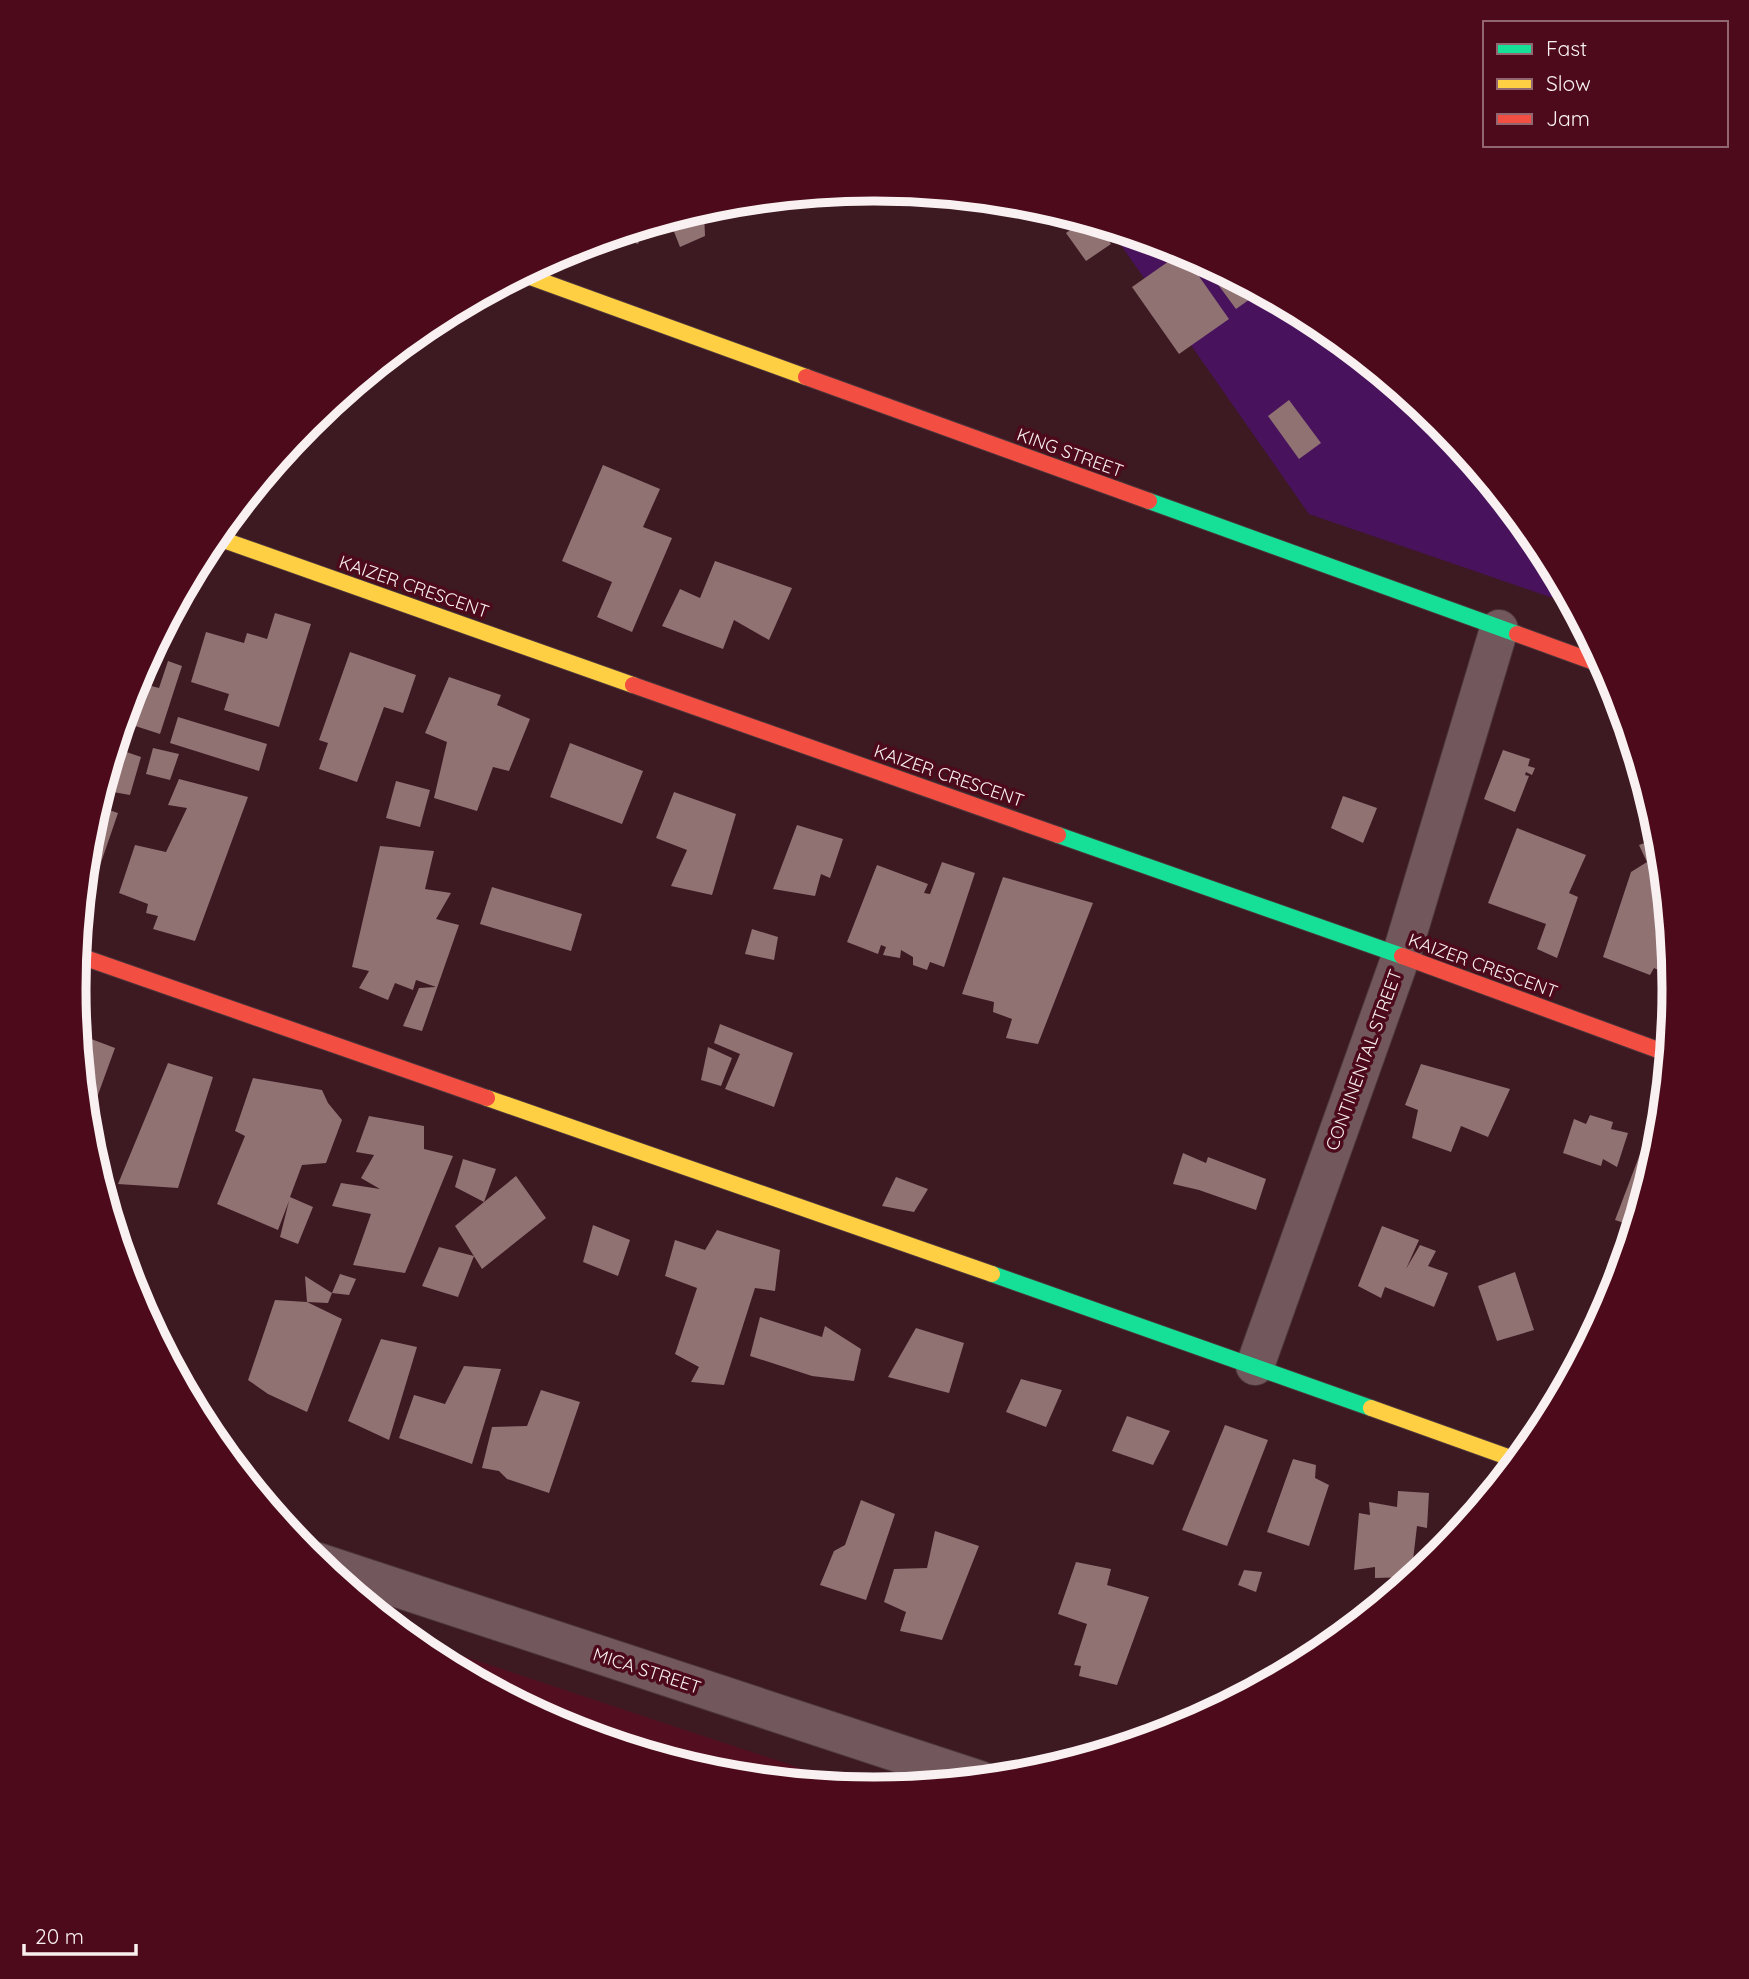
<svg xmlns="http://www.w3.org/2000/svg" width="1749" height="1979" viewBox="0 0 1749 1979" font-family="Quicksand,sans-serif">
  <style>
    .built { fill: #530e20 }
    .green { fill: #48135c }
    .building { fill: #907273 }
    .lines { fill: none; stroke-linecap: round; stroke-linejoin: round }
    .street-casing { stroke: #4c363b; stroke-width: 40 }
    .fast-casing { stroke: #4c363b; stroke-width: 18 }
    .slow-casing { stroke: #4c363b; stroke-width: 18 }
    .jam-casing { stroke: #4c363b; stroke-width: 18 }
    .street { stroke: #72575c; stroke-width: 38 }
    .fast { stroke: #16e098; stroke-width: 16 }
    .slow { stroke: #ffcf43; stroke-width: 16 }
    .jam { stroke: #f24e42; stroke-width: 16 }
    .labels { text-anchor: middle; stroke-width: 7; stroke-linejoin: round; paint-order: stroke }
    .street-label { font-size: 18px; fill: #f9f0f1; stroke: #4c0a1b }
    .rim { fill: none; stroke: #f9f0f1; stroke-width: 9 }
  </style>
  <rect width="100%" height="100%" fill="#3d1922"/>
  <path class="built" d="M408,1638l458,152 -148,-15 -150,-46 -139,-74z"/>
  <path class="green" d="M1109,228l72,22 139,74 121,99 100,122 32,60 -264,-91z"/>
  <g class="building">
    <path d="M706,208l-2,4 1,24 -25,11 -11,-28z"/>
    <path d="M1084,220l14,4 13,20 -25,17 -20,-28z"/>
    <path d="M645,226l-7,18 -24,-9z"/>
    <path d="M1182,252l47,67 -50,35 -47,-67z"/>
    <path d="M1200,260l60,32 -24,17z"/>
    <path d="M1289,400l32,43 -22,16 -31,-43z"/>
    <path d="M603,465l57,24 -17,38 29,11 -40,94 -35,-15 15,-35 -50,-21z"/>
    <path d="M715,561l77,27 -23,52 -35,-20 -11,29 -61,-23 18,-37 20,9z"/>
    <path d="M179,599l5,2 -20,52 -11,-4z"/>
    <path d="M275,613l36,11 -32,103 -55,-17 5,-16 -38,-12 15,-50 38,11 3,-10 20,6z"/>
    <path d="M350,652l66,23 -13,38 -19,-6 -27,75 -38,-13 9,-26 -9,-3z"/>
    <path d="M168,661l14,5 -22,68 -37,-12 8,-28 5,2 4,-13 19,5z"/>
    <path d="M449,677l52,18 -4,10 33,14 -21,52 -16,-4 -16,44 -43,-13 13,-56 -22,-9z"/>
    <path d="M178,717l89,27 -8,27 -89,-28z"/>
    <path d="M570,743l73,28 -21,53 -72,-27z"/>
    <path d="M115,748l26,9 -11,38 -28,-5z"/>
    <path d="M153,748l26,6 -9,26 -24,-6z"/>
    <path d="M1503,750l27,9 -2,7 7,2 -3,7 -6,-3 -1,3 4,1 -14,36 -31,-13z"/>
    <path d="M179,779l69,18 -53,144 -42,-12 5,-13 -12,-3 2,-9 -29,-11 16,-48 31,7 21,-44 -19,-3z"/>
    <path d="M396,781l34,9 -10,37 -34,-9z"/>
    <path d="M674,792l62,22 -24,81 -41,-9 16,-36 -31,-12z"/>
    <path d="M1343,796l34,12 -14,35 -32,-15z"/>
    <path d="M97,806l21,7 -23,67 -10,-3 4,-44z"/>
    <path d="M797,825l46,14 -13,39 -9,-4 -6,22 -42,-7z"/>
    <path d="M1517,828l69,27 -17,38 9,4 -21,61 -20,-9 9,-25 -58,-21z"/>
    <path d="M1661,837l8,86 -4,20 6,2 3,32 -20,-9 -4,7 -47,-18 28,-85 16,-10 -8,-17z"/>
    <path d="M380,846l54,5 -9,38 26,4 -15,26 23,6 -37,106 -19,-5 16,-38 17,-1 -20,-7 -3,10 -18,-7 -7,17 -29,-12 10,-17 -17,-4z"/>
    <path d="M942,862l33,11 -31,94 -14,-5 -3,8 -14,-5v-8l-12,-7 -1,8 -17,-3 3,-8 -5,-2 -3,9 -31,-12 30,-77 51,19 -4,9 6,1z"/>
    <path d="M1003,877l90,26 -55,141 -32,-6 6,-19 -19,-7 1,-10 -32,-8z"/>
    <path d="M492,887l90,27 -11,37 -91,-27z"/>
    <path d="M752,929l26,8 -4,23 -29,-6z"/>
    <path d="M720,1024l73,29 -19,54 -49,-18 15,-35 -26,-11z"/>
    <path d="M78,1034l37,14 -28,77z"/>
    <path d="M708,1047l24,11 -11,28 -20,-6z"/>
    <path d="M168,1063l45,14 -35,111 -60,-4z"/>
    <path d="M1421,1064l89,25 -22,48 -27,-11 -10,26 -39,-14 6,-28 -13,-5z"/>
    <path d="M253,1078l69,12 6,13 14,17 -16,43 -24,2 -12,32 23,10 -15,37 -18,-7 9,-36 -11,29 -61,-26 28,-68 -10,-5z"/>
    <path d="M1657,1109l6,2 -3,35 -24,81 -21,-7z"/>
    <path d="M1590,1115l23,7 -2,7 17,4 -11,34 -14,-8 -2,7 -38,-13 11,-34 12,5z"/>
    <path d="M369,1116l55,10v23l29,7 -48,117 -52,-8 18,-51 -39,-8 9,-23 39,6 -19,-11 13,-23 -18,-3z"/>
    <path d="M1183,1153l23,10 2,-6 58,22 -10,31 -57,-20 -26,-6z"/>
    <path d="M463,1159l33,10 -12,33 32,-26 30,42 -64,51 -27,-43 29,-24 -29,-15z"/>
    <path d="M896,1177l32,12 -14,23 -32,-6z"/>
    <path d="M593,1225l37,15 -12,36 -35,-14z"/>
    <path d="M1382,1226l37,14 -13,29 14,-24 16,6 -8,15 20,7 -14,34 -49,-20 -4,11 -23,-12z"/>
    <path d="M717,1230l63,20 -5,41 -20,-3 -31,97 -33,-3 8,-15 -24,-13 22,-66 -32,-12 10,-36 30,10z"/>
    <path d="M439,1247l35,9 -16,41 -36,-11z"/>
    <path d="M1515,1272l19,58 -37,11 -19,-55z"/>
    <path d="M340,1274l16,5 -7,16 -17,-2 -4,10 -21,-1 35,17 -35,93 -39,-18 -20,-14 27,-80 32,2 -2,-26 27,17z"/>
    <path d="M1614,1297l-10,18 -8,16 1,-33z"/>
    <path d="M760,1317l62,20 3,-11 36,23 -7,32 -42,-5 -62,-20z"/>
    <path d="M916,1328l48,15 -15,50 -61,-16z"/>
    <path d="M381,1339l36,8 -28,93 -41,-19z"/>
    <path d="M464,1366l37,3 -29,95 -73,-26 15,-43 31,9z"/>
    <path d="M1021,1379l41,11 -16,37 -40,-15z"/>
    <path d="M541,1390l39,12 -31,91 -42,-14 -8,-8 -17,-3 10,-41 35,-1z"/>
    <path d="M1127,1416l43,15 -17,34 -41,-14z"/>
    <path d="M1225,1425l43,15 -41,106 -45,-16z"/>
    <path d="M1293,1459l23,6 -1,13 14,7 -20,61 -42,-14z"/>
    <path d="M1398,1491l31,2 -2,35 -10,-2 -6,51 -36,1v-11l-21,3 5,-57 11,2 -1,-13 28,5z"/>
    <path d="M861,1500l34,14 -29,86 -46,-15 14,-34 11,-6z"/>
    <path d="M935,1531l44,15 -37,94 -42,-9 6,-19 -22,-10 10,-33 33,-1z"/>
    <path d="M1076,1562l35,7 -4,16 42,12 -32,88 -38,-9 2,-10 -7,-1 13,-41 -29,-10z"/>
    <path d="M1244,1570l18,2 -6,20 -18,-7z"/>
  </g>
  <g class="lines">
    <g class="street-casing">
      <g id="street">
        <path d="M1255,1366l146,-410 98,-327"/>
        <path d="M315,1561l665,219"/>
      </g>
    </g>
    <g class="fast-casing">
      <g id="fast">
        <path d="M1149,501l368,133"/>
        <path d="M1058,835l344,121"/>
        <path d="M992,1274l379,134"/>
      </g>
    </g>
    <g class="slow-casing">
      <g id="slow">
        <path d="M522,274l284,103"/>
        <path d="M215,537l418,148"/>
        <path d="M487,1098l505,176"/>
        <path d="M1371,1408l148,53"/>
      </g>
    </g>
    <g class="jam-casing">
      <g id="jam">
        <path d="M806,377l343,124"/>
        <path d="M1517,634l88,32"/>
        <path d="M633,685l425,150"/>
        <path d="M77,955l410,143"/>
        <path d="M1402,956l267,98"/>
      </g>
    </g>
    <use href="#street" class="street"/>
    <use href="#fast" class="fast"/>
    <use href="#slow" class="slow"/>
    <use href="#jam" class="jam"/>
  </g>
  <g class="labels">
    <g class="street-label">
      <text transform="translate(1070 453) rotate(20)" y="6">KING STREET</text>
      <text transform="translate(414 587) rotate(19)" y="6">KAIZER CRESCENT</text>
      <text transform="translate(949 776) rotate(19)" y="6">KAIZER CRESCENT</text>
      <text transform="translate(1483 966) rotate(20)" y="6">KAIZER CRESCENT</text>
      <text transform="translate(1364 1060) rotate(-70)" y="6">CONTINENTAL STREET</text>
      <text transform="translate(647 1671) rotate(18)" y="6">MICA STREET</text>
    </g>
  </g>
  <path d="M0 0H1749V1979H0ZM86 989a788 788 0 1 1 1576 0a788 788 0 1 1-1576 0Z" fill="#4c0a1b" fill-rule="evenodd"/>
  <path class="rim" d="M86 989a788 788 0 1 1 1576 0a788 788 0 1 1-1576 0Z"/>
  <rect x="1483" y="21" width="245" height="126" fill="#4c0a1b" stroke="#916671" stroke-width="2"/>
  <rect x="1497" y="44" width="35" height="10" fill="#16e098" stroke="#916671" stroke-width="2"/>
  <text x="1546" y="56" font-size="21" fill="#f9f0f1">Fast</text>
  <rect x="1497" y="79" width="35" height="10" fill="#ffcf43" stroke="#916671" stroke-width="2"/>
  <text x="1546" y="91" font-size="21" fill="#f9f0f1">Slow</text>
  <rect x="1497" y="114" width="35" height="10" fill="#f24e42" stroke="#916671" stroke-width="2"/>
  <text x="1546" y="126" font-size="21" fill="#f9f0f1">Jam</text>
  <path d="M24 1944v10h112v-10" fill="none" stroke="#f9f0f1" stroke-width="3.5"/>
  <text x="35" y="1944" font-size="21" fill="#f9f0f1" stroke="#4c0a1b" stroke-width="5" paint-order="stroke">20 m</text>
</svg>
